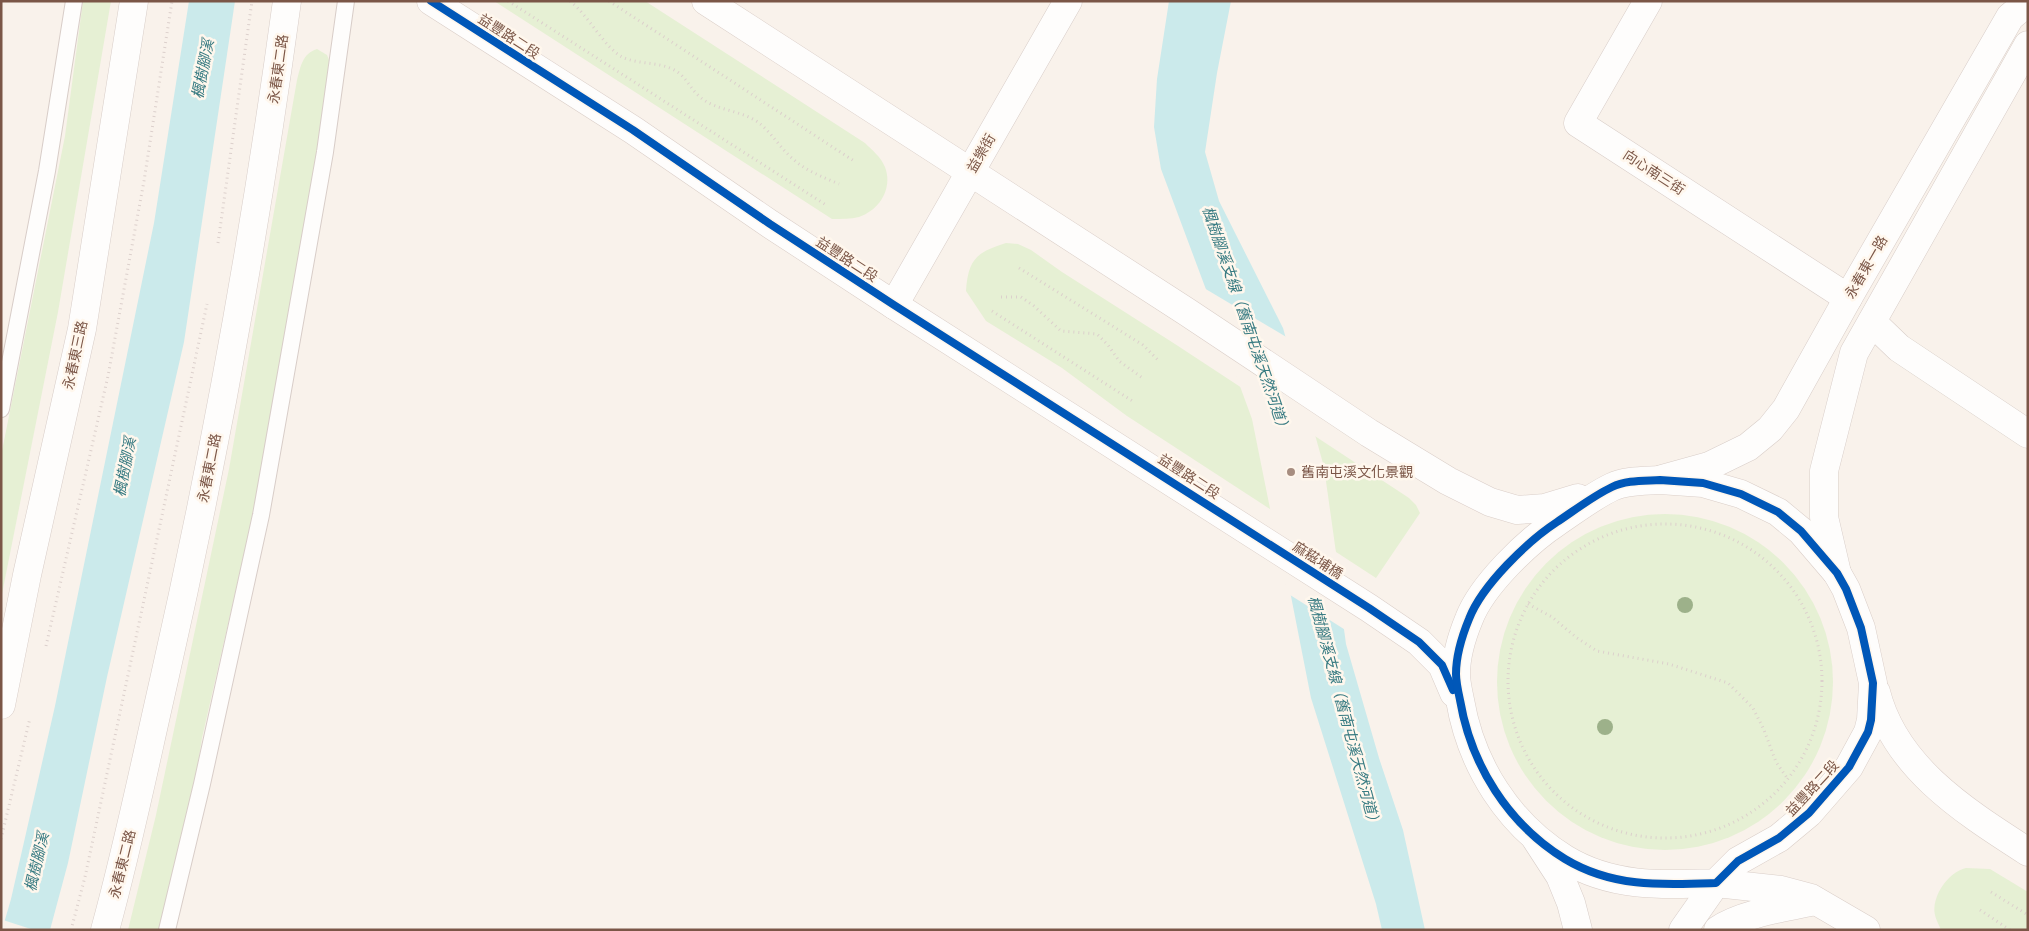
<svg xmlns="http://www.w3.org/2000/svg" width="2029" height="931" viewBox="0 0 2029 931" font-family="Montserrat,'Noto Sans TC',sans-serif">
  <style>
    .green { fill: #e6f0d4 }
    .water { fill: #cbeaeb }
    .pier { fill: #f9f2eb }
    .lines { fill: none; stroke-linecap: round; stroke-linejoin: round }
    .lane-casing { stroke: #d8cdc8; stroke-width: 18 }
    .street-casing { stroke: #d8cdc8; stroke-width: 29 }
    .secondary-casing { stroke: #dacec8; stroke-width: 29 }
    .path { stroke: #dcd0cc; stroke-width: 3; stroke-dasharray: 1 4; stroke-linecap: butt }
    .lane { stroke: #fefdfc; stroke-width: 16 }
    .street { stroke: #fefdfc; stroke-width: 28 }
    .secondary { stroke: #fefdfc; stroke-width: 28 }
    .cycleway-casing { stroke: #fff7ed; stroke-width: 11 }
    .cycleway { stroke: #0057b8; stroke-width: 8 }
    .tree { fill: #9db18a }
    .poi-dot { fill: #a78d80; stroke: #fff7ed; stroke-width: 2 }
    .labels { text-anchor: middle; stroke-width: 5; stroke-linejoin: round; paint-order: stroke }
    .street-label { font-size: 14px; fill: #7b5647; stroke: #fff7ed }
    .poi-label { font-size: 14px; fill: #7b5647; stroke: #fff7ed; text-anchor: start }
    .water-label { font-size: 15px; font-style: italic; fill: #387b82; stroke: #fff7ed }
  </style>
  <rect width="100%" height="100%" fill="#f9f2eb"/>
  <g class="green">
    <path d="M83,1h28l-53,311 -57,287v-143l64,-320z"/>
    <path d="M494,1h151l220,142c7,7 16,14 20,24 8,21 -5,43 -26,50 -8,2 -18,2 -27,2z"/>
    <path d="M317,49l10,6 5,12 -75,430 -55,241 -14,90 -29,102h-31l28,-115 73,-346 68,-389c4,-14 5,-26 20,-31z"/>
    <path d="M1006,243l12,1 13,6 31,22 113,72 234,154 7,7 4,8 -44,65 -249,-162 -65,-48 -76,-47 -20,-30c2,-32 11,-39 40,-48z"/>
    <circle cx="1665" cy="682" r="168"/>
    <path d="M1966,868l24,1 38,23v38h-87c-2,-5 -5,-10 -6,-15 -4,-18 13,-43 31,-47z"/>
  </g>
  <g class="water">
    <path d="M189,1h46l-51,341 -77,335 -39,186 -18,67h-48l9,-31 44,-193 99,-483z"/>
    <path d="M1169,1h62l-14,72 -12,79 14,49 64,127 39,140 24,176 33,114 24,72 22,100h-43l-6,-26 -65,-206 -43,-219 -14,-61 -93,-249 -7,-42 3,-48z"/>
  </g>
  <g class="pier">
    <path d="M1204,288l84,50 36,129 23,164 -60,-38 -35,-174z"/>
    <path d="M3,920l31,10h-33z"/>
  </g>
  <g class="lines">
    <g class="lane-casing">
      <g id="lane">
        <path d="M1,409l46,-238 27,-170"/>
        <path d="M167,930l35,-146 59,-269 64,-363 21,-151"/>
      </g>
    </g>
    <g class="street-casing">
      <g id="street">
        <path d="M1648,1l-70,122 270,175"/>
        <path d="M894,305l174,-304"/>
        <path d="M1872,322l27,26 129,86"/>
        <path d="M1662,479l47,-13 39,-19 22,-18 16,-20 62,-111 162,-281 18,-15"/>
        <path d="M1837,573l-13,-56v-46l30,-118 174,-308"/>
        <path d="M1,705l26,-130 55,-246 52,-328"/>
        <path d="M1536,839l24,37 11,27 7,27"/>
        <path d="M105,930c23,-83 40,-167 59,-250 51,-224 92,-451 123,-679"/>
        <path d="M1683,930l33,-47"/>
        <path d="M1718,930c23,-16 69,-23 97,-29"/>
      </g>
    </g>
    <g class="secondary-casing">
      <g id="secondary">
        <path d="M431,1l202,129 137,94 124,81 475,303 50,34 23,23 12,28"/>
        <path d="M706,1l481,311 182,121 79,48 42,21 27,8 28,-2 33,-10"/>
        <path d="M1660,480l43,3 38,11 37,18 23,19 36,42 9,16 15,39 12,55 -2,37 -3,12 -19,35 -40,46 -30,25 -41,23 -22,22c-53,2 -103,5 -151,-24 -57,-35 -94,-94 -105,-159 -2,-9 -4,-18 -4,-26 0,-19 6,-38 13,-55 13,-34 59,-78 88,-97 18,-12 36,-26 55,-35 14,-7 33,-6 48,-7z"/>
        <path d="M1876,692c19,76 90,120 152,160"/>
        <path d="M1716,883l65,7 30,8 55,32"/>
      </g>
    </g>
    <g class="path">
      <path d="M508,1l318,204"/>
      <path d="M570,1c19,15 34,46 52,56 15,7 33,5 48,11 17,7 18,19 30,29 16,14 42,13 59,26 13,10 21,25 34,36 13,12 30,18 46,25"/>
      <path d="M609,1l245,160"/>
      <path d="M218,243l34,-242"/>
      <path d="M1019,268l124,77 17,17"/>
      <path d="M1001,297h20l13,9 27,25 36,3 11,11 11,16 25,18"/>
      <path d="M992,311l142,91"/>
      <circle cx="1665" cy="681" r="157"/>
      <path d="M1528,604l24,13 25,21 20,13 72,13 59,19 25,25 11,22 12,32 11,16"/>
      <path d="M46,646l62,-270 36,-195 28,-180"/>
      <path d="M1,839l29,-121"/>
      <path d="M1991,892l37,23"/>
      <path d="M1980,910l30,20"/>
      <path d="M71,930l14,-53 122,-573"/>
    </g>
    <use href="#lane" class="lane"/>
    <use href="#street" class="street"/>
    <use href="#secondary" class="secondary"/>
    <g class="cycleway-casing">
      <g id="cycleway">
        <path d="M431,1l202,129 137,94 124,81 475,303 50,34 23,23 11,25"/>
        <path d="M1660,480l43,3 38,11 37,18 23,19 36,42 9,16 15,39 12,55 -2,37 -3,12 -19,35 -40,46 -30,25 -41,23 -22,22c-53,2 -103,5 -151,-24 -57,-35 -94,-94 -105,-159 -2,-9 -4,-18 -4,-26 0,-19 6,-38 13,-55 13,-34 59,-78 88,-97 18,-12 36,-26 55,-35 14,-7 33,-6 48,-7z"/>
      </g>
    </g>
    <use href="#cycleway" class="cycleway"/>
  </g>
  <g class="tree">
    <circle cx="1685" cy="605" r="8"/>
    <circle cx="1605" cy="727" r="8"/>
  </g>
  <circle class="poi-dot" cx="1291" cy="472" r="5"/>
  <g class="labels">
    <g class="street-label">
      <text transform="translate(509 36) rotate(33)" y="5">益豐路二段</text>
      <text transform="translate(278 69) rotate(-82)" y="5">永春東二路</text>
      <text transform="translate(981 153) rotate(-60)" y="5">益樂街</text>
      <text transform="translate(1654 172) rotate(33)" y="5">向心南三街</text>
      <text transform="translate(847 259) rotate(33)" y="5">益豐路二段</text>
      <text transform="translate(1866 267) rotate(-60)" y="5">永春東一路</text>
      <text transform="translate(75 355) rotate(-78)" y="5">永春東三路</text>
      <text transform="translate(209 468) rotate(-79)" y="5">永春東二路</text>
      <text transform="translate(1189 476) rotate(33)" y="5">益豐路二段</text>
      <text transform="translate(1318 560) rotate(33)" y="5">麻糍埔橋</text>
      <text transform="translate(1812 788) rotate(-47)" y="5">益豐路二段</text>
      <text transform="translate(122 864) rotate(-76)" y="5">永春東二路</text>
    </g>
    <g class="poi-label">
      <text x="1301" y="477">舊南屯溪文化景觀</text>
    </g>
    <g class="water-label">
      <text transform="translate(203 69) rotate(-79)" y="5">楓樹腳溪</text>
      <text transform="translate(1246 320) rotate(71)" y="5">楓樹腳溪支線（舊南屯溪天然河道）</text>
      <text transform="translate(125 467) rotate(-79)" y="5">楓樹腳溪</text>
      <text transform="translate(1344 712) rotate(75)" y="5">楓樹腳溪支線（舊南屯溪天然河道）</text>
      <text transform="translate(37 862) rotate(-77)" y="5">楓樹腳溪</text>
    </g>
  </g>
  <rect width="2029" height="931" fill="none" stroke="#7b5647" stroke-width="5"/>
</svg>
